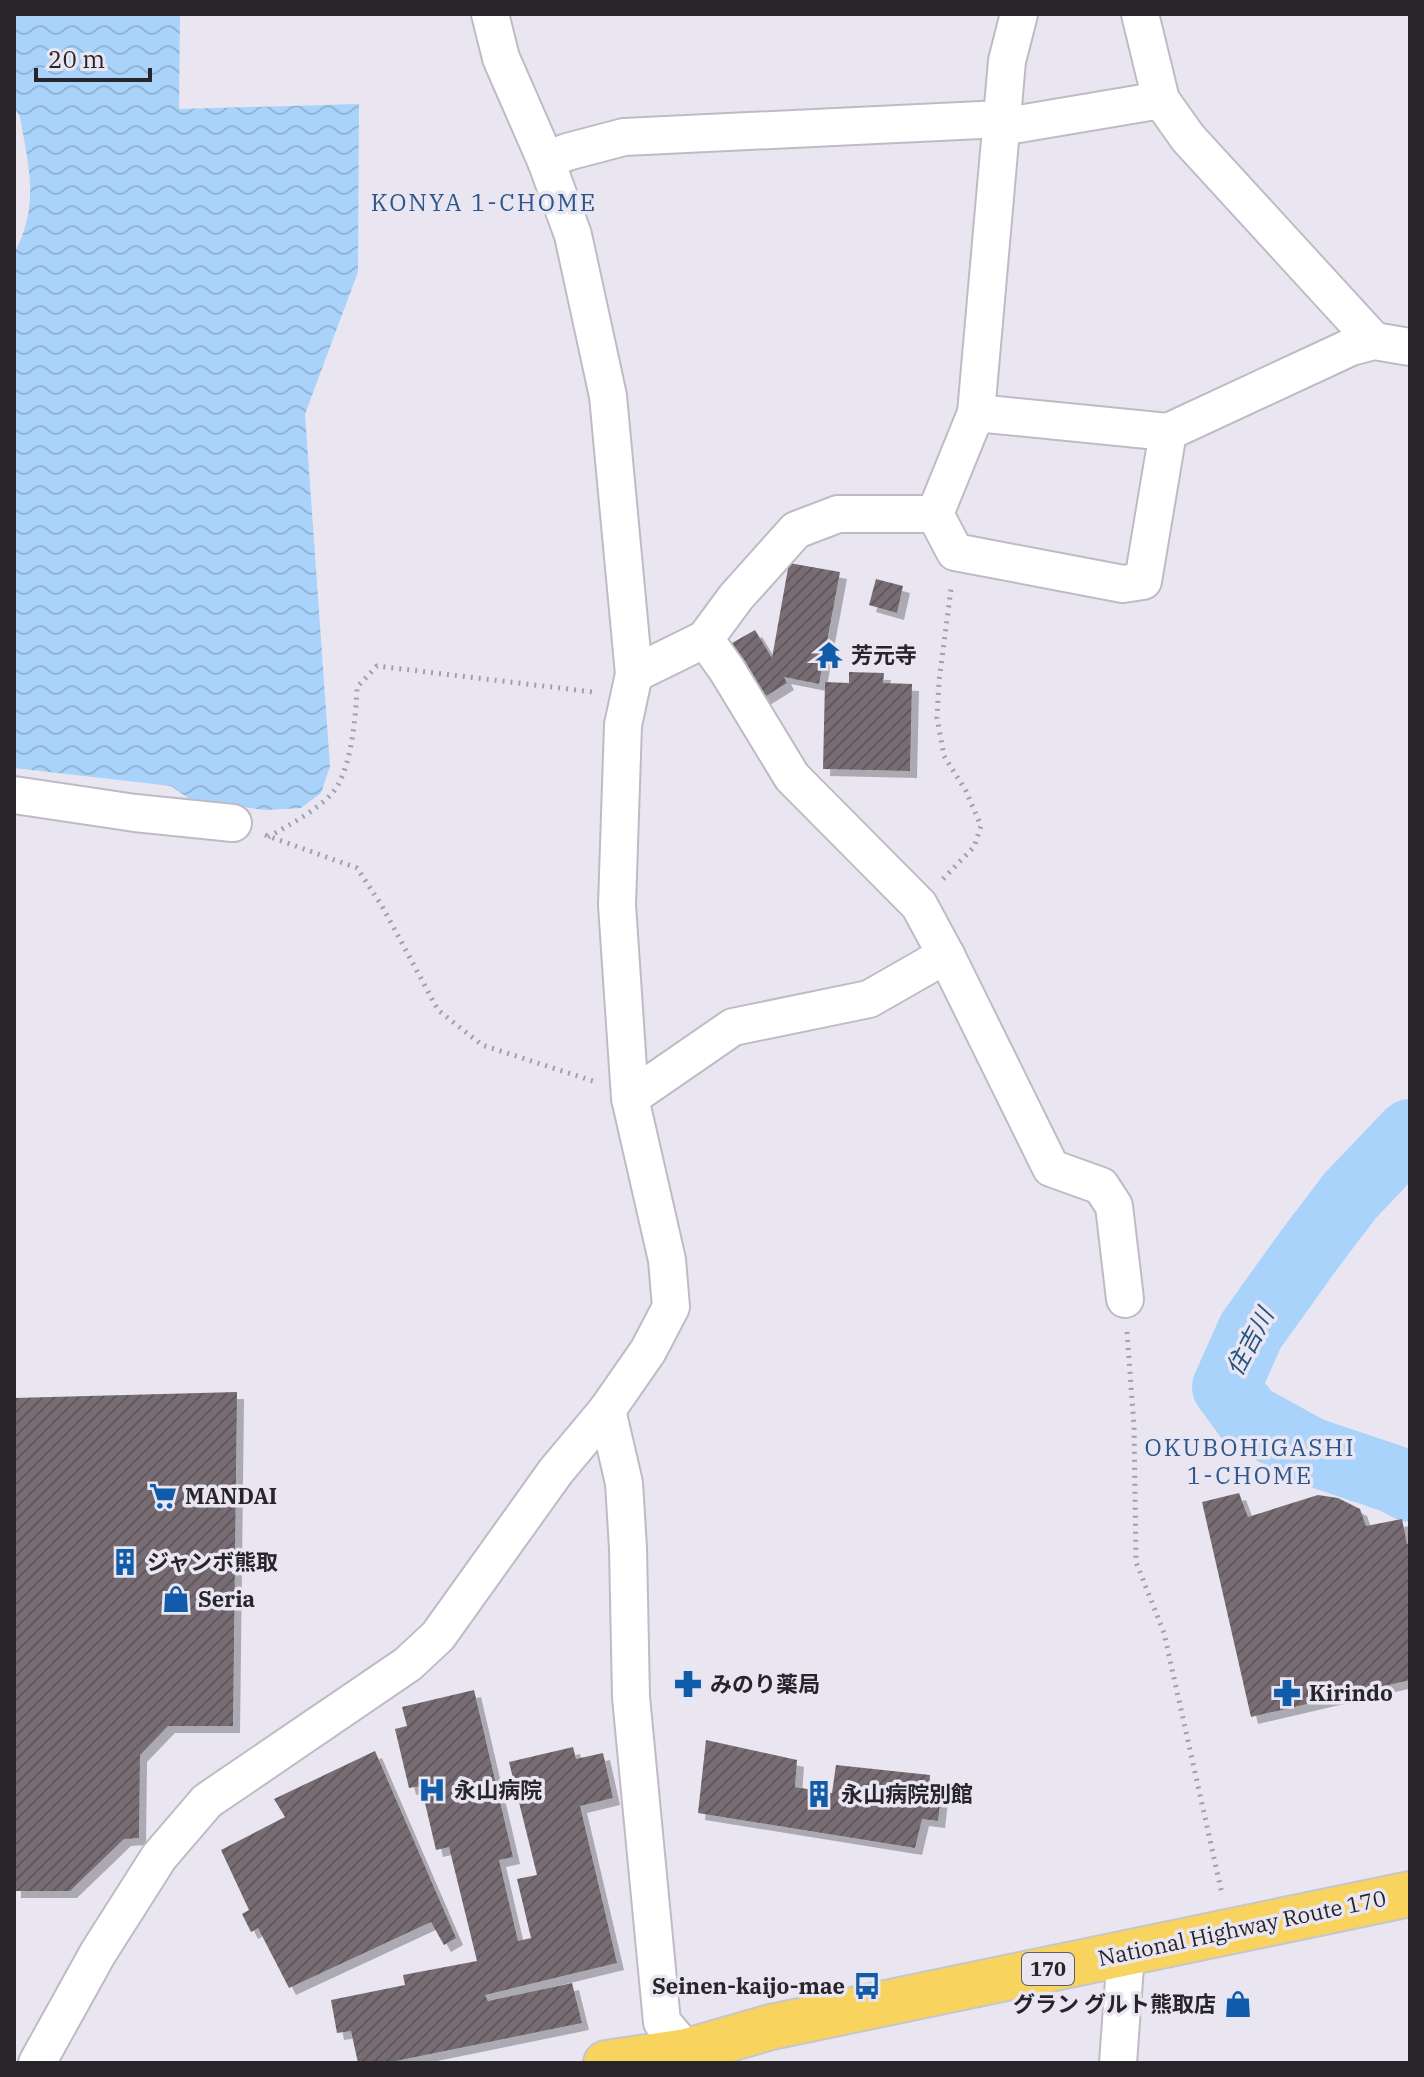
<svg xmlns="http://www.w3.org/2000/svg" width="1424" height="2077" viewBox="0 0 1424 2077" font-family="'IBM Plex Serif','Noto Sans JP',serif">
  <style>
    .water { fill: url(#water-waves) }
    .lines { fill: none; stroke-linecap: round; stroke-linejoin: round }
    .river { stroke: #a9d3fa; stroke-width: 68 }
    .building { fill: url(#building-hatch); filter: url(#shadow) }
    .minor-casing { stroke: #bebbc6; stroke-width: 40 }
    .highway-casing { stroke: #c7c6c8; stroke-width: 48 }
    .path { stroke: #a19fa8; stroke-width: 5; stroke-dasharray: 2 6; stroke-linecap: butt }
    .minor { stroke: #fff; stroke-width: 36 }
    .highway { stroke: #f8d35e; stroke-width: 44 }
    .labels { text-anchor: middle; stroke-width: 7; stroke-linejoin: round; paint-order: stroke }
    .shield { fill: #e9e6f2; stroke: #615f66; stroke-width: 2 }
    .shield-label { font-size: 20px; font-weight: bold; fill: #27252a }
    .poi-label { font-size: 22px; font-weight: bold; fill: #27252a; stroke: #e9e6f2; text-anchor: start }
    .street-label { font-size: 22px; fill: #27252a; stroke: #e9e6f2 }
    .neighbourhood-label { font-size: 24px; letter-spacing: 2px; fill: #2c578d; stroke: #e9e6f2 }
    .water-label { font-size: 24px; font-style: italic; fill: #235680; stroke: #e9e6f2 }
  </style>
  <defs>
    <pattern id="water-waves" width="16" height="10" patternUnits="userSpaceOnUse" patternTransform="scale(2)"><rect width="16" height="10" fill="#a9d3fa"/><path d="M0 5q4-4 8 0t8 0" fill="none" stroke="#91b5d6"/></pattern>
    <pattern id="building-hatch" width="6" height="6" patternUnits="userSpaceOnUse" patternTransform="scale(2)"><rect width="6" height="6" fill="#776d73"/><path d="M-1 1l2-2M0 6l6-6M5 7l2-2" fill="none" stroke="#62595f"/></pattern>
    <filter id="shadow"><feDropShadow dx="7" dy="7" stdDeviation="0" flood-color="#0004"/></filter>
  </defs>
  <rect width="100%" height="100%" fill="#e9e6f2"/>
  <path class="water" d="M14,14h166l-1,95 180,-5 -1,168 -53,142 25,352 -9,27 -20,15 -35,2 -75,-10 -20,-14 -157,-18 2,-236 -2,-1v-277c26,-50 15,-85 6,-137l-6,-10z"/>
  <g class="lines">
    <path class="river" d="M1410,1133l-60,63 -41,54 -58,81 -25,56 22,30 62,34 83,28 17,9"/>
  </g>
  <g class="building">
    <path d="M789,563l51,9 -21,112 -35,-7 3,6 -29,18 -33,-54 30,-17 17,28z"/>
    <path d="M876,579l27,7 -6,27 -28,-8z"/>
    <path d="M849,672l35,1 -1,10 29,1 -2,87 -87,-2 2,-87 24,1z"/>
    <path d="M237,1392l-4,334h-65l-28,29 -1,83 -15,1 -54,52h-56v-493z"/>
    <path d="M1239,1493l9,24 70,-22 20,3 22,11 6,17 36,-7 5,25h3v136l-159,37 -49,-215z"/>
    <path d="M474,1690l39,167 -14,3 19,81 13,-3 -14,-59 20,-4 -28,-113 64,-15 3,12 27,-6 10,45 -33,8 37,157 -132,32 3,6 84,-18 10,40 -196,40h-28l-7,-32 -14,2 -6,-33 74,-15 -2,-10 74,-14 -28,-114 -13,3 -15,-64 -12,2 -14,-59 12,-3 -5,-19z"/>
    <path d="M706,1740l91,20 -2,27 37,6 4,-28 94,10 -1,16 12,4 -3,26 -16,-2 -7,29 -217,-35z"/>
    <path d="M375,1751l81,187 -12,7 -13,-23 -142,66 -31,-60 -7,4 -9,-18 7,-4 -28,-60 64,-33 -11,-18z"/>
  </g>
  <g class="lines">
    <g class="minor-casing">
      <g id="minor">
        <path d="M490,14l11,44 45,103 27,74 35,161 26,278"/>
        <path d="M1140,14l21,86 27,38 186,203"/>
        <path d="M1001,127l160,-27"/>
        <path d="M546,161l21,-9 57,-15 378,-18"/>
        <path d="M976,413l31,-352 12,-47"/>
        <path d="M935,514l20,38 168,32 20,-3 25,-149"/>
        <path d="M705,639l22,31 65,107 127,128 27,50 105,213 50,18 13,20 11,93"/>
        <path d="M14,795l121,18 98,10"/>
        <path d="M630,1098l103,-71 136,-28 77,-44"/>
        <path d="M607,1410l17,73 4,65 3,149 31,325 35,41"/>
        <path d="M37,2063l61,-110 61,-96 48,-56 201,-137 30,-28 118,-165 51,-61 41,-59 23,-44 -4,-47 -37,-162 -13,-193 6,-180 11,-51 71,-35 31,-42 60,-67 42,-16h97l41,-101 192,19 183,-85 23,-6 36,6"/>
        <path d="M1118,2063l8,-111"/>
      </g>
    </g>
    <g class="highway-casing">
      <path id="highway" d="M606,2063l81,-12 84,-24 639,-133"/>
    </g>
    <g class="path">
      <path d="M265,835l92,33 25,38 56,104 44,35 111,36"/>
      <path d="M268,837c21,-12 58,-31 70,-52 14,-26 18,-69 19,-98l20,-21 216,26"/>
      <path d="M943,879l31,-32 7,-21 -15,-35 -22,-35 -7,-38 2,-37 12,-92"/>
      <path d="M1127,1332l7,94 2,136 28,71 58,261"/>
    </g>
    <use href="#minor" class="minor"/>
    <use href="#highway" class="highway"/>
  </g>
  <defs>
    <g id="temple-bare" transform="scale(2.16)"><path d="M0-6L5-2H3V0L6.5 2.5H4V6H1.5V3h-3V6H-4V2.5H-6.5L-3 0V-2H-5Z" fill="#105baa" stroke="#e9e6f2" stroke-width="2.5" paint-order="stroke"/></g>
    <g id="supermarket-bare" transform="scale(2.16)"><path d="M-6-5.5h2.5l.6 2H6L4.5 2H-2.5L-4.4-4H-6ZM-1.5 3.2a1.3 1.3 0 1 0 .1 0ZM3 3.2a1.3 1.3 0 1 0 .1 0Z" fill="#105baa" stroke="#e9e6f2" stroke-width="2.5" paint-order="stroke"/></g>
    <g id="building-bare" transform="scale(2.16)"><path d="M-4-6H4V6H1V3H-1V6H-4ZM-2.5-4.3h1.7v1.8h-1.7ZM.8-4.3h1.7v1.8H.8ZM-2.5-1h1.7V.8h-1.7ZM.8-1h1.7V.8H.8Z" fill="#105baa" stroke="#e9e6f2" stroke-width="2.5" paint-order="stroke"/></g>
    <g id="shop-bare" transform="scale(2.16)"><path d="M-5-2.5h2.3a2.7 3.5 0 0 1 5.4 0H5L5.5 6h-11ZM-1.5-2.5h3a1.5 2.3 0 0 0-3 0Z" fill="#105baa" stroke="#e9e6f2" stroke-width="2.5" paint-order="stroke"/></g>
    <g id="pharmacy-bare" transform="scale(2.16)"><path d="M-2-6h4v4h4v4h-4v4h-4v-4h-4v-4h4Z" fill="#105baa" stroke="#e9e6f2" stroke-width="2.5" paint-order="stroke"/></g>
    <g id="hospital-bare" transform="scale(2.16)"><path d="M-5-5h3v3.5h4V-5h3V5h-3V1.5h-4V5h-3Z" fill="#105baa" stroke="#e9e6f2" stroke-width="2.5" paint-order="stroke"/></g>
    <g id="bus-bare" transform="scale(2.16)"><path d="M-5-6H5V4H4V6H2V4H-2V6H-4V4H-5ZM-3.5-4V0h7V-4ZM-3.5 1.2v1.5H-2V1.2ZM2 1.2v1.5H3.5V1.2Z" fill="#105baa" stroke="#e9e6f2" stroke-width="2.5" paint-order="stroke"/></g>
  </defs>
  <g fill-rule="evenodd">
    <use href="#temple-bare" x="829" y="655"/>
    <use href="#supermarket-bare" x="163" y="1496"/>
    <use href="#building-bare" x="125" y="1562"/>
    <use href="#shop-bare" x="176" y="1599"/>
    <use href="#pharmacy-bare" x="688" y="1684"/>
    <use href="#pharmacy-bare" x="1287" y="1693"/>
    <use href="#hospital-bare" x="432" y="1790"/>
    <use href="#building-bare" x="819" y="1794"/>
    <use href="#bus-bare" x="867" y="1986"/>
    <use href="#shop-bare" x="1238" y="2004"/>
  </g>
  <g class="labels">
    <rect class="shield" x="1022" y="1953" width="52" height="32" rx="6"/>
    <g class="shield-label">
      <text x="1048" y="1976">170</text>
    </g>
    <g class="poi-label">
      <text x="851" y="663">芳元寺</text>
      <text x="185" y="1504">MANDAI</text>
      <text x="147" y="1570">ジャンボ熊取</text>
      <text x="198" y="1607">Seria</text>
      <text x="710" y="1692">みのり薬局</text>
      <text x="1309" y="1701">Kirindo</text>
      <text x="454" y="1798">永山病院</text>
      <text x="841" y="1802">永山病院別館</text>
      <text x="845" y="1994" text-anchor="end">Seinen-kaijo-mae</text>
      <text x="1216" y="2012" text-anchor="end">グラン グルト熊取店</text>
    </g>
    <g class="street-label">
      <text transform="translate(1242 1928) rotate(-12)" y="8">National Highway Route 170</text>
    </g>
    <g class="neighbourhood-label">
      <text x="484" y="211">KONYA 1-CHOME</text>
      <text x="1250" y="1456">OKUBOHIGASHI<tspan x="1250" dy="28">1-CHOME</tspan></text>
    </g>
    <g class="water-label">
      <text transform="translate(1250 1342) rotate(-62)" y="8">住吉川</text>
    </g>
  </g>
  <rect width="1424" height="2077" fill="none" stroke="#27252a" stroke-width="32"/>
  <path d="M36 68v12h114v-12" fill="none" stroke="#27252a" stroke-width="4"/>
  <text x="48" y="68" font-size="24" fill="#27252a" stroke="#e9e6f2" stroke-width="6" paint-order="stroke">20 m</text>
</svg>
